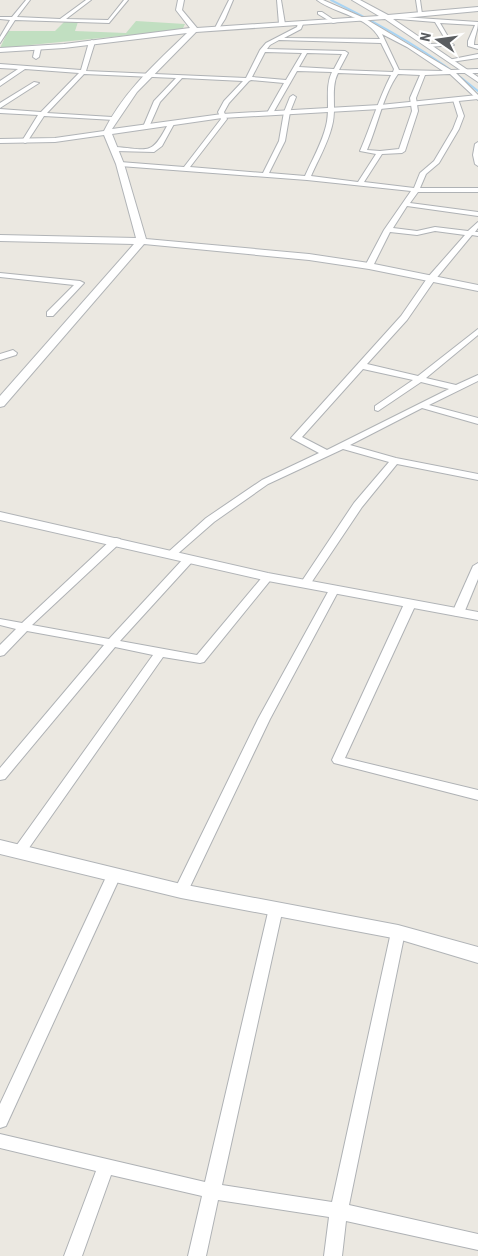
<svg xmlns="http://www.w3.org/2000/svg" width="478" height="1256" viewBox="0 0 478 1256" font-family="'Roboto Condensed',sans-serif">
  <style>
    .green { fill: #c1dfc1 }
    .lines { fill: none; stroke-linecap: round; stroke-linejoin: round }
    .stream { stroke: #a9d4f3; stroke-width: 2 }
    .street-casing { stroke: #afb2b5; stroke-width: 2 }
    .secondary-casing { stroke: #b1b4b7; stroke-width: 2 }
    .street { fill: #fff; fill-rule: evenodd }
    .secondary { fill: #fff; fill-rule: evenodd }
  </style>
  <rect width="100%" height="100%" fill="#ebe8e1"/>
  <path class="green" d="M65,21l13,1 -3,9 51,2 10,-12 49,3 -3,6 -182,18 8,-17h47z"/>
  <g class="lines">
    <path class="stream" d="M331,0c52,26 102,54 147,91"/>
    <g class="street-casing">
      <g id="street">
        <path d="M26,0h4l-13,17 43,2 26,-19h5l-25,19 42,1 16,-20h4l-19,23 -94,-3 -15,23v-6l10,-17 -10,-1v-2h12z"/>
        <path d="M229,0h4l-8,19 -7,11h-4z"/>
        <path d="M277,0h4l4,24 -3,2 -3,-2z"/>
        <path d="M317,0h6l41,18 87,52 27,-1v4h-22l22,22v5l-28,-26 -25,1 -9,23 2,13 -13,40 -3,2 -20,1 -18,28 50,6 6,-15 14,-12 19,-32 5,-13 -5,-16 5,-1 6,17 -5,13 -20,34 -13,11 -6,14h58v4h-60l-8,11 68,9v4l-71,-10 -14,22 24,3 18,-4 33,4 10,-9v6l-3,4h3v4l-6,-1 -38,46 -27,39 -40,44 51,12 60,-47v6l-52,43 30,7 22,-10v6l-49,24 49,13v6l-56,-16 -72,37 46,13 82,16v6l-81,-16 -35,43 -53,79 -4,1 -5,-3 54,-81 35,-41 -46,-13 -75,35 -54,38 -40,35h-8l-1,-2 41,-37 56,-38 57,-27 -28,-15 110,-122 27,-39 37,-42 -30,-4 -18,4 -27,-3 -17,34 -4,2 -4,-2 19,-36 27,-39 -104,-11 -187,-14 -3,-2 3,-2 64,5 37,-48 -3,-7 6,-11 19,-20 -61,-3 -22,24 -11,25 -3,2 -3,-2 11,-26 22,-23 -92,-4 -37,39 65,4 2,1v2l-70,-4 -17,26 -2,1 -3,-2 16,-26 -38,-2v-4l41,3 38,-39 -54,-4 -25,17v-5l18,-12 -18,-1v-4l81,6 8,-28 3,-2 3,2 -9,29 160,7 14,-28 6,-7 31,-16 1,-4 5,1 -2,5 -17,9 96,1c-13,-24 -43,-24 -63,-39zM382,34l25,13 36,24 -44,-1zM279,40l102,3 13,26 -1,3 -54,-2 9,-17 -3,-2 -78,-2 3,-4zM265,52l37,1 -16,27 -34,-3zM307,53l35,1 -8,15 -35,-2zM297,71l35,1c-8,16 -1,36 -6,54 -4,17 -14,34 -21,50l-36,-3 16,-32 5,-29 6,-15 -3,-2 -3,2 -6,15 -5,29 -16,32 -73,-6 37,-48 -3,-7 5,-9 20,-22 2,-1 33,3 -17,30 3,2 3,-2zM338,73l53,2c-13,25 -20,51 -31,76l16,3 -18,28 -47,-6c7,-16 17,-33 21,-50 5,-17 -2,-38 6,-53zM398,74l22,1 -10,23 2,13 -13,38 -19,2 -13,-1c11,-25 16,-55 31,-76zM363,369l50,11 -38,26v4l3,1 43,-29 28,7 -122,61 -25,-13z"/>
        <path d="M416,0h4l2,14 -4,-1z"/>
        <path d="M318,12h4l15,10 -4,1 -15,-9z"/>
        <path d="M388,16l90,6c0,9 -4,15 -4,23h4v4l-10,-3v-5l7,-16 -35,-2 10,17 -3,2 -12,-20 -49,-4z"/>
        <path d="M430,44l21,-1 3,2 -26,2z"/>
        <path d="M38,46l3,2 -2,9 -3,2 -3,-2 2,-9z"/>
        <path d="M478,54v4l-27,4 -3,-2z"/>
        <path d="M34,82l5,1 -39,25v-5z"/>
        <path d="M171,122l3,2 -12,22 -8,6 -39,-1 -3,-2 3,-2c34,2 36,10 53,-23z"/>
        <path d="M478,142v24l-3,-2 -2,-9 2,-11z"/>
        <path d="M0,273l80,8 4,2 -31,33h-6v-4l27,-27 -74,-8z"/>
        <path d="M13,350l4,3 -1,2 -16,5v-6z"/>
        <path d="M116,538l4,1 1,2 -1,2 -88,82 77,14 75,-81 4,-1 5,3 -1,2 -72,79 77,14 67,-80h8l1,2 -69,85 -4,1 -37,-6 -139,198 -5,2 -5,-2 -2,-3 2,-3 139,-194 -38,-8 -110,132 -5,1v-12l104,-123 -77,-14 -23,24 -4,1v-11l16,-16 -16,-4v-6l22,4 90,-84z"/>
        <path d="M478,563v16l-14,34 -6,3 -4,-1 -2,-2 21,-47z"/>
        <path d="M334,587l5,3 -69,129 -82,172 -2,4 -5,1 -5,-1 -2,-4 84,-172 71,-129z"/>
        <path d="M410,601l6,3 -71,154 133,32v10l-140,-36 -4,-1 -2,-3 72,-156z"/>
        <path d="M114,870l5,1 2,4 -115,251 -6,2v-24l107,-229 2,-4z"/>
        <path d="M276,903l5,1 2,4 -61,277 110,17 59,-270 2,-4 5,-2 5,2 2,4 -56,273 129,29v16l-132,-29 -4,35h-18l5,-39 -111,-17 -12,56h-18l14,-60 -91,-21 -29,81h-18l32,-85 -96,-23v-14l205,48 64,-274 2,-4z"/>
      </g>
    </g>
    <g class="secondary-casing">
      <g id="secondary">
        <path d="M178,0h6l-2,10 15,18 182,-12 -27,-16h8l28,15 90,-8v4l-85,8 85,58v5l-93,-63 -189,13 -59,60 -25,37 110,-15 158,-9 98,-10v4l-98,10 -158,9 -110,16 12,30 22,75 163,15 60,9 109,22v6l-109,-22 -60,-9 -165,-16 -140,162 -4,1v-11l134,-152 -134,-3v-6l136,3 -20,-74 -12,-29 -49,7 -55,1v-4l55,-1 49,-7c20,-40 52,-68 83,-98l-123,15 -64,4v-4l64,-4 126,-16 -14,-18z"/>
        <path d="M0,512l268,61 210,39v8l-210,-39 -268,-61z"/>
        <path d="M0,840l181,44 217,41 80,22v16l-80,-24 -217,-41 -181,-44z"/>
      </g>
    </g>
    <use href="#street" class="street"/>
    <use href="#secondary" class="secondary"/>
  </g>
  <g transform="translate(438 40) rotate(283)" stroke="#ffffff" stroke-width="4" paint-order="stroke">
  <path d="M0-4L9 19L0 12L-9 19Z" fill="#5a5d60"/>
  <text y="-8" font-size="14" font-weight="bold" text-anchor="middle" fill="#5a5d60">N</text>
  </g>
</svg>
